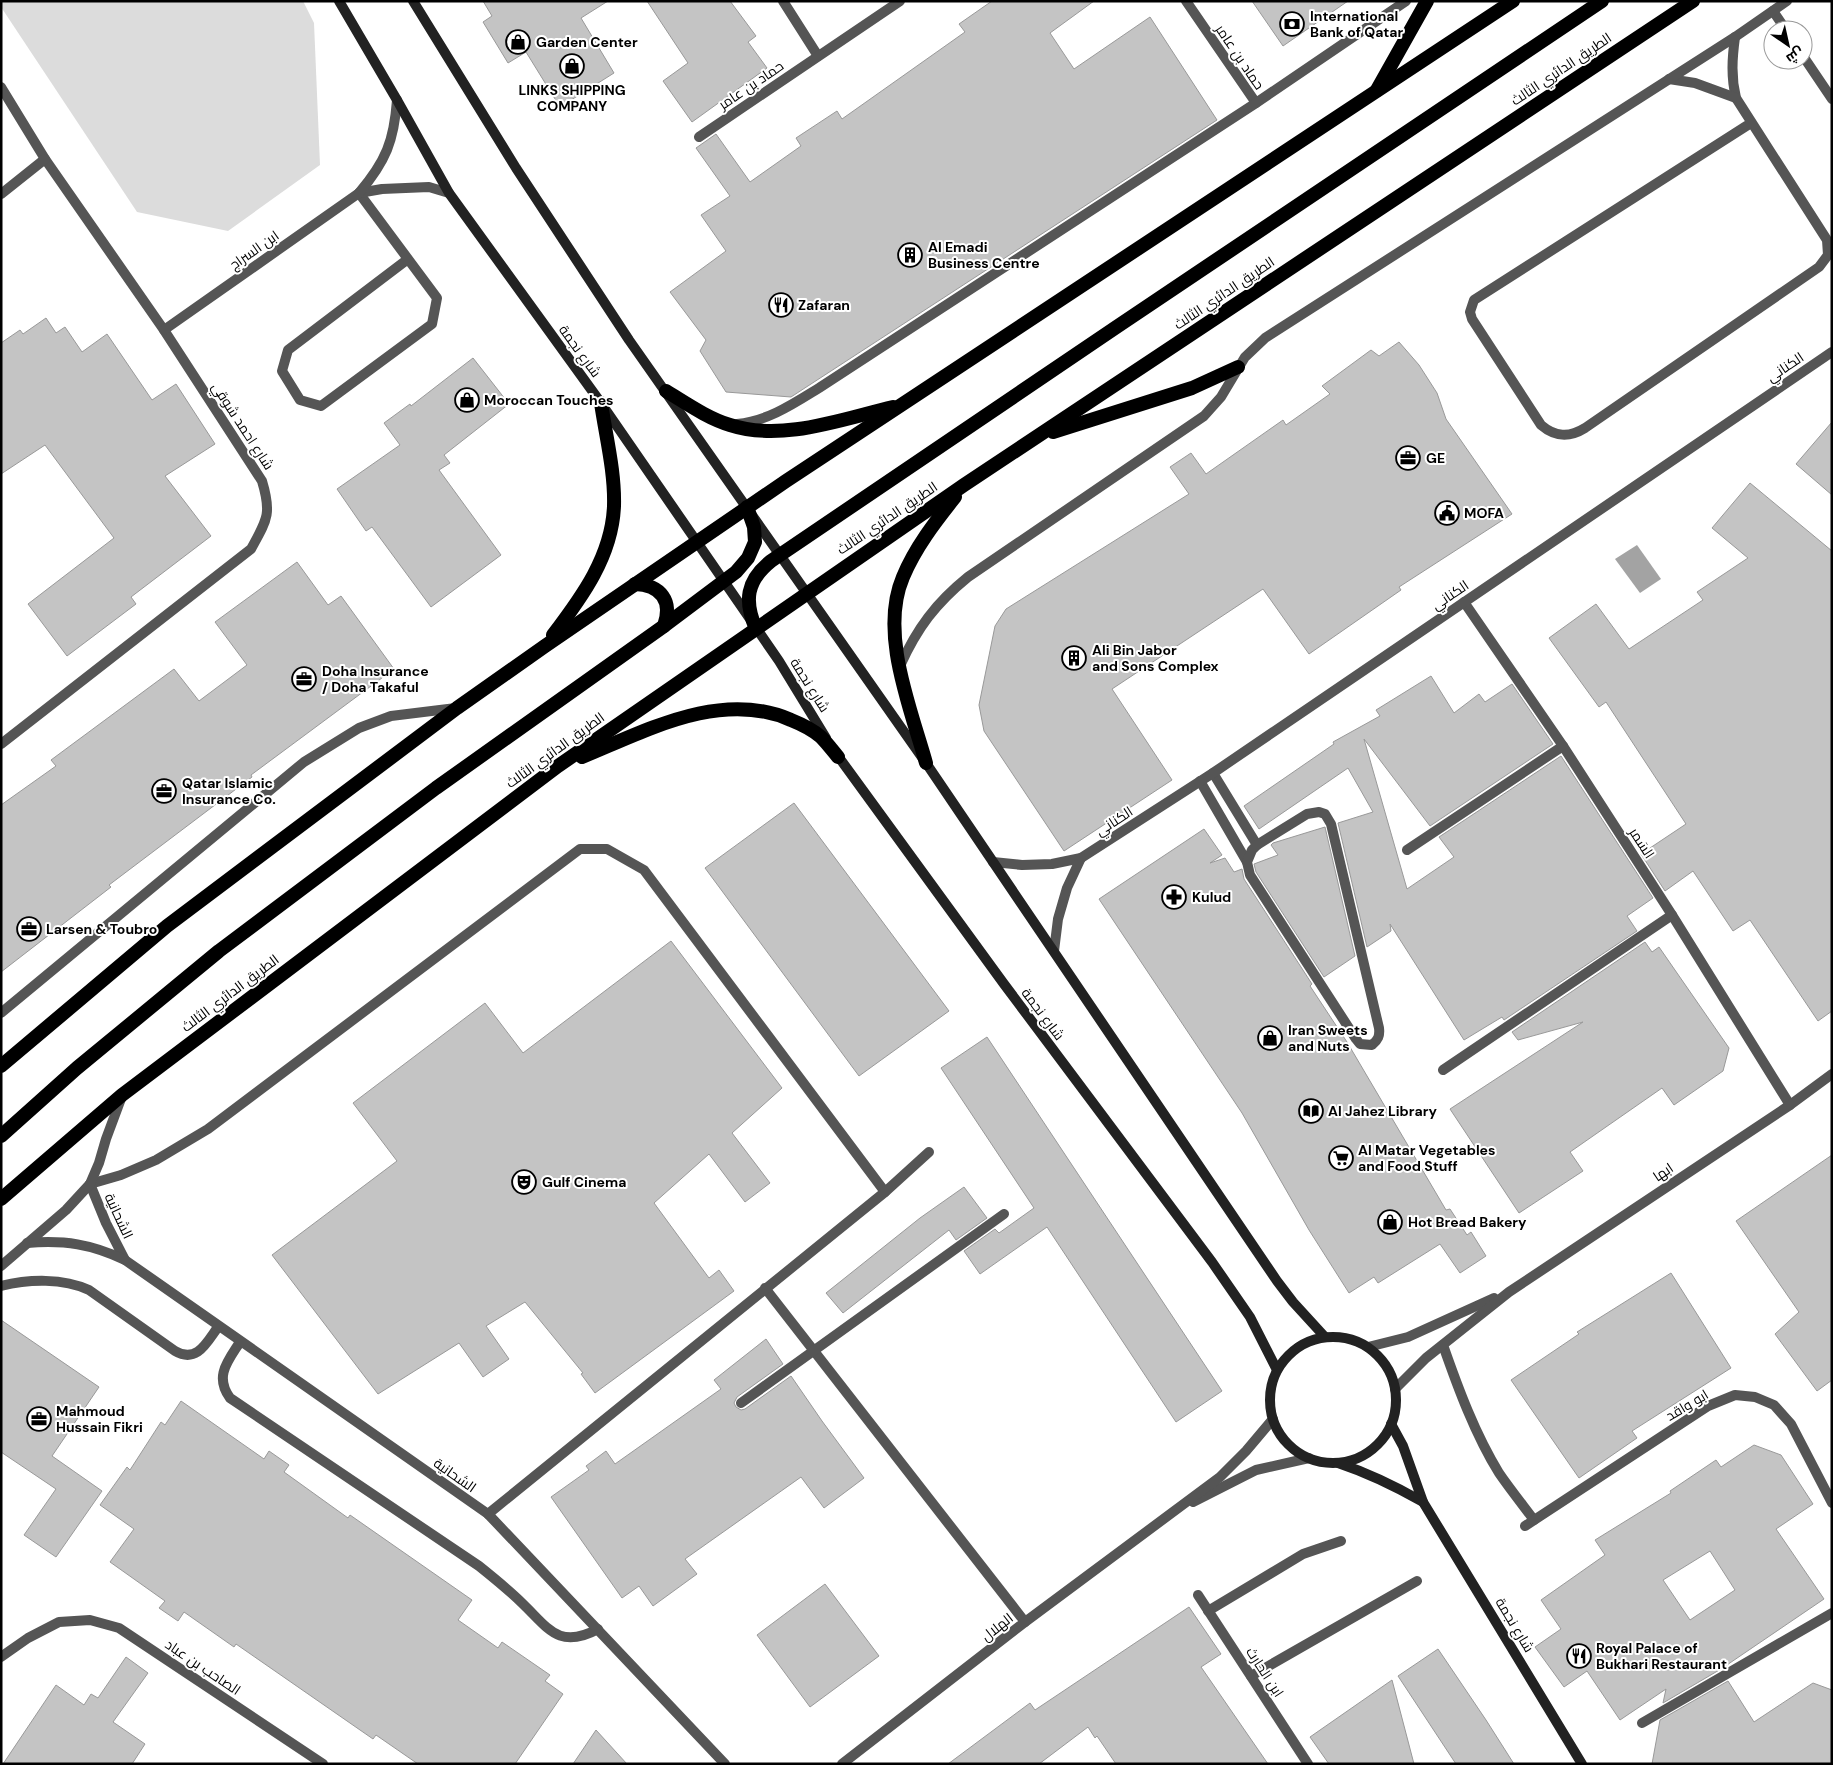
<svg xmlns="http://www.w3.org/2000/svg" width="1833" height="1765" viewBox="0 0 1833 1765" font-family="'DM Sans',Cairo,sans-serif">
  <style>
    .green { fill: #dcdcdc }
    .water { fill: #a3a3a3 }
    .building { fill: #c4c4c4; stroke: #999; fill-rule: evenodd }
    .lines { fill: none; stroke-linecap: round; stroke-linejoin: round }
    .service { stroke: #555; stroke-width: 10 }
    .minor { stroke: #555; stroke-width: 10 }
    .secondary { stroke: #222; stroke-width: 10 }
    .trunk { stroke: #000; stroke-width: 14 }
    .labels { text-anchor: middle; stroke-width: 4; stroke-linejoin: round; paint-order: stroke }
    .poi-label { font-size: 14px; font-weight: bold; fill: #000; stroke: #fff; text-anchor: start }
    .street-label { font-size: 14px; fill: #000; stroke: #fff }
  </style>
  <rect width="100%" height="100%" fill="#fff"/>
  <path class="green" d="M1,1h302l11,22 6,142 -92,66 -91,-19 -136,-205z"/>
  <path class="water" d="M1637,545l24,34 -21,14 -25,-34z"/>
  <g class="building">
    <path d="M483,1h125l-27,17 33,55 -54,34 -34,-55 -18,11 -25,-41 9,-6z"/>
    <path d="M647,1h83l26,35 -8,6 19,26 -75,54 -29,-41 25,-18z"/>
    <path d="M992,1h102l-44,32 24,36 76,-52 67,103 -426,277 -65,-5 -26,-41 6,-11 -36,-48 56,-41 -25,-36 29,-19 -34,-48 20,-14 34,48 51,-36 -5,-8 41,-27 5,8 123,-87 -6,-8z"/>
    <path d="M1252,1h96l-65,45z"/>
    <path d="M46,318l10,15 9,-6 17,25 25,-18 45,66 24,-16 39,60 -50,32 46,60 -80,61 5,7 -69,52 -39,-52 86,-66 -69,-93 -44,29v-131l19,-13 3,4z"/>
    <path d="M1399,342l20,23 18,28 9,26 66,95 -113,73 2,3 -92,64 -46,-65 -151,100 60,91 -108,71 -80,-120 -5,-26 16,-79 11,-17 183,-115 -19,-27 21,-14 15,21 77,-54 3,5 44,-31 -8,-8 49,-36 8,6z"/>
    <path d="M473,358l36,46 -65,51 6,8 -11,7 62,85 -70,52 -59,-80 -6,4 -29,-42 63,-44 -16,-22 26,-19 1,2z"/>
    <path d="M1832,422v73l-36,-31z"/>
    <path d="M1750,483l82,68v460l-14,10 -68,-101 -17,11 -40,-60 -28,20 -24,-37 45,-30 -80,-122 -7,5 -50,-69 47,-34 33,45 74,-49 -6,-8 51,-34 -36,-30z"/>
    <path d="M297,562l31,43 13,-9 53,73 -143,106 1,2 -143,108 2,2 -110,85v-167l55,-39 -5,-6 123,-91 25,32 48,-36 -32,-43z"/>
    <path d="M1431,676l23,37 25,-19 6,8 27,-18 41,60 -123,82 -66,-87 43,150 47,-32 -15,-20 122,-81 92,142 -26,18 10,15 -133,89 -2,-3 -38,23 -74,-116 1,7 -24,16 -29,-124 35,-11 -25,-44 -89,61 -15,-23 90,-62 -1,-2 47,-26 -4,-6z"/>
    <path d="M794,803l155,208 -90,65 -154,-208z"/>
    <path d="M1325,827l30,129 -31,21 -68,-105 -2,-8 24,-9 -7,-10 2,-2z"/>
    <path d="M1204,829l18,26 -12,8 15,-5 9,14 8,-3 2,10 68,105 -2,2 37,56 99,168 4,-1 17,26 4,-3 15,24 -26,17 -20,-29 -62,39 -4,-6 -25,16 -40,-63 -67,-117 -143,-214z"/>
    <path d="M671,941l111,147 -50,45 38,50 -25,19 -36,-48 -55,49 55,75 10,-8 15,21 -139,102 -14,-19 2,-1 -58,-71 -39,24 23,33 -26,18 -24,-34 -81,51 -106,-139 125,-94 -44,-58 132,-100 38,50z"/>
    <path d="M1645,942l7,10 7,-5 70,101 -6,23 -49,34 -12,-17 -92,64 13,19 -64,42 -69,-104 133,-87 -65,18 -6,-8z"/>
    <path d="M987,1037l235,354 -46,31 -129,-195 -67,47 -16,-23 31,-22 4,4 35,-25 -93,-140z"/>
    <path d="M1832,1155v225l-15,11 -42,-57 24,-22 -63,-91z"/>
    <path d="M964,1187l23,31 -31,22 -7,-10 -106,83 -17,-20 94,-75z"/>
    <path d="M1671,1273l60,95 -99,63 5,7 -58,40 -68,-98 68,-46 -2,-2z"/>
    <path d="M1,1320l98,67 -47,69 50,35 -46,66 -32,-22 32,-46 -55,-37z"/>
    <path d="M766,1339l17,25 -46,33 -3,6 2,4 5,3 4,-1 46,-33 31,45 42,57 -40,30 -23,-31 -116,82 12,15 -44,32 -14,-20 -17,12 -71,-101 38,-27 -3,-4 20,-15 9,13 106,-75 -7,-9z"/>
    <path d="M181,1401l83,58 5,-8 20,14 -5,7 64,46 2,-3 122,85 -14,20 40,28 4,-6 48,33 -5,6 18,13 -48,70h-97l-42,-29 -3,4 -137,-95 -2,3 -50,-35 -6,9 -19,-13 6,-7 -55,-39 24,-33 -34,-24 27,-38 3,3 31,-48 4,3z"/>
    <path d="M1754,1445l27,10 32,49 -37,25 48,70 -103,70 -58,34 3,-14 -46,31 -33,-49 -23,16 -29,-40 26,-18 -20,-29 64,-45 -10,-15 76,-47 -1,-2 46,-31 5,7zM1710,1551l25,39 -45,30 -27,-40z"/>
    <path d="M825,1584l54,72 -69,51 -53,-72z"/>
    <path d="M1189,1607l32,47 -20,13 67,97h-152l-19,-28 -2,2 -7,-11 -49,37h-91l82,-61 5,7z"/>
    <path d="M1438,1649l48,71 28,44h-58l-58,-88z"/>
    <path d="M126,1657l22,16 -35,49 32,22 -13,20h-129l53,-79 28,20 7,-11 7,4z"/>
    <path d="M1392,1680l22,84h-85l-19,-27z"/>
    <path d="M1728,1681l26,41 59,-39 19,7v74h-180l8,-44z"/>
    <path d="M596,1730l31,34h-54z"/>
  </g>
  <g class="lines">
    <g class="service">
      <path d="M1735,37c-3,22 -4,40 1,61l91,142 1,15 -9,12 -234,161c-16,10 -30,9 -44,-3l-69,-106 -2,-7 4,-12 277,-177"/>
      <path d="M1669,79l26,4 41,15"/>
      <path d="M359,193l78,105 -5,26 -111,82 -21,-6 -18,-29 6,-21 120,-91"/>
      <path d="M1213,773l44,72"/>
      <path d="M1200,781l47,81"/>
      <path d="M1319,812l6,2 6,10 48,204c1,8 -1,12 -7,17l-12,-1 -4,-5 -106,-164 -3,-13 5,-12 5,-5 50,-31z"/>
      <path d="M1407,850l156,-104"/>
      <path d="M1443,1070l229,-155"/>
      <path d="M90,1184l31,-9 35,-15 52,-31 372,-280h27l37,21 241,322"/>
      <path d="M1,1286c28,-7 62,-8 88,4l86,61c22,13 32,-9 43,-24"/>
      <path d="M765,1288l260,334"/>
      <path d="M240,1342c-12,19 -26,34 -10,56l249,168c15,12 30,24 44,38 25,24 36,46 75,25"/>
      <path d="M1443,1345c15,43 32,89 56,128 11,16 23,31 35,47"/>
      <path d="M741,1403l263,-189"/>
      <path d="M488,1514l397,-322 44,-40"/>
      <path d="M1208,1611l95,-57 38,-13"/>
      <path d="M1251,1676l166,-95"/>
    </g>
    <g class="minor">
      <path d="M783,1l35,55"/>
      <path d="M1186,1l70,102"/>
      <path d="M1773,11l13,19"/>
      <path d="M1803,56l29,43"/>
      <path d="M1,87l44,72 119,171 98,151c10,33 5,39 -11,68l-250,195"/>
      <path d="M699,137l201,-136"/>
      <path d="M359,193l23,-4 47,-2 20,6"/>
      <path d="M1,194l44,-35"/>
      <path d="M164,330l195,-137c27,-32 35,-52 38,-93"/>
      <path d="M737,424c31,-3 56,-20 82,-36l437,-285 150,-102"/>
      <path d="M1464,602l99,144 109,169 118,190"/>
      <path d="M900,666c17,-38 36,-63 68,-89l236,-161 17,-19 24,-40 20,-19 470,-301 52,-36"/>
      <path d="M993,862l29,3 30,-1 29,-6 132,-85 619,-421"/>
      <path d="M1054,951l4,-32 9,-31 14,-30"/>
      <path d="M1,1013l303,-251 55,-34 32,-12 65,-8"/>
      <path d="M90,1184l16,39 19,37"/>
      <path d="M27,1243c38,-3 64,1 98,17l363,254 237,250"/>
      <path d="M1,1266l65,-56 24,-26 9,-21 7,-24 16,-43"/>
      <path d="M1368,1347l40,-10 86,-39"/>
      <path d="M1395,1389l31,-31 83,-66 281,-187 42,-31"/>
      <path d="M1193,1502l63,-32 53,-12"/>
      <path d="M1525,1526l183,-120 27,-11 20,2 19,8 17,19 41,79"/>
      <path d="M1198,1595l110,169"/>
      <path d="M1,1657l27,-19 31,-16 31,-2 29,8 204,136"/>
      <path d="M1642,1723l190,-110"/>
      <path d="M842,1764l183,-142 195,-145 26,-26 27,-32"/>
    </g>
    <g class="secondary">
      <path d="M339,1l58,99 52,93 152,210 178,258 47,77"/>
      <path d="M413,1l103,167 113,172 297,423 351,518 16,21 32,35"/>
      <path d="M835,752l169,232 208,278 38,55 27,53"/>
      <circle cx="1333" cy="1400" r="63"/>
      <path d="M1391,1424l12,22 20,56 159,262"/>
      <path d="M1338,1463c30,10 57,23 85,39"/>
    </g>
    <g class="trunk">
      <path d="M1377,90l50,-89"/>
      <path d="M666,391c20,12 41,27 64,34 52,17 112,-6 163,-18"/>
      <path d="M1053,432l139,-44 46,-21"/>
      <path d="M635,584c26,1 38,17 29,42"/>
      <path d="M756,629c-12,-28 -10,-48 15,-68l344,-233 487,-327"/>
      <path d="M553,635c29,-38 59,-79 61,-129 1,-34 -8,-69 -13,-103"/>
      <path d="M582,757c64,-26 139,-68 209,-37 10,4 22,10 30,17 6,6 12,14 17,20"/>
      <path d="M926,763c-15,-54 -47,-130 -23,-186 12,-29 32,-55 52,-80"/>
      <path d="M1,1066l166,-140 290,-218 88,-62 241,-165 727,-480"/>
      <path d="M1,1136l76,-68 142,-117 217,-163 228,-162 72,-54 12,-14 7,-16 -1,-15 -7,-20"/>
      <path d="M1,1199l121,-104 436,-329 406,-281 729,-484"/>
    </g>
  </g>
  <defs>
    <g id="bank-ring" transform="scale(1.25)"><circle r="9.5" fill="#fff" stroke="#000" stroke-width="1.5"/><path d="M-6-4H6V4H-6ZM0-2.3a2.3 2.3 0 1 0 0 4.6a2.3 2.3 0 1 0 0-4.6Z" fill="#000"/></g>
    <g id="shop-ring" transform="scale(1.25)"><circle r="9.5" fill="#fff" stroke="#000" stroke-width="1.5"/><path d="M-5-2.5h2.3a2.7 3.5 0 0 1 5.4 0H5L5.5 6h-11ZM-1.5-2.5h3a1.5 2.3 0 0 0-3 0Z" fill="#000"/></g>
    <g id="building-ring" transform="scale(1.25)"><circle r="9.5" fill="#fff" stroke="#000" stroke-width="1.5"/><path d="M-4-6H4V6H1V3H-1V6H-4ZM-2.5-4.3h1.7v1.8h-1.7ZM.8-4.3h1.7v1.8H.8ZM-2.5-1h1.7V.8h-1.7ZM.8-1h1.7V.8H.8Z" fill="#000"/></g>
    <g id="restaurant-ring" transform="scale(1.25)"><circle r="9.5" fill="#fff" stroke="#000" stroke-width="1.5"/><path d="M-5-6h1v4h1v-4h1v4h1v-4h1v5L-1.5 .5V6h-2V.5L-5-1ZM5-6V6H3V1.5H1.5Q1.5-4 5-6Z" fill="#000"/></g>
    <g id="office-ring" transform="scale(1.25)"><circle r="9.5" fill="#fff" stroke="#000" stroke-width="1.5"/><path d="M-6-3h4V-5.5h4V-3h4V5H-6ZM-1-4.5V-3h2v-1.5ZM-6 0V1H6V0Z" fill="#000"/></g>
    <g id="civic-ring" transform="scale(1.25)"><circle r="9.5" fill="#fff" stroke="#000" stroke-width="1.5"/><path d="M-.6-6.5H3V-4.5H.6V-3L4-1V1h2V6H-6V1h2V-1L-.6-3ZM-1.2 2.5V6h2.4V2.5Z" fill="#000"/></g>
    <g id="pharmacy-ring" transform="scale(1.25)"><circle r="9.5" fill="#fff" stroke="#000" stroke-width="1.5"/><path d="M-2-6h4v4h4v4h-4v4h-4v-4h-4v-4h4Z" fill="#000"/></g>
    <g id="library-ring" transform="scale(1.25)"><circle r="9.5" fill="#fff" stroke="#000" stroke-width="1.5"/><path d="M-6-4Q-3-5.5-.7-3.5V5Q-3 3-6 4ZM6-4Q3-5.5 .7-3.5V5Q3 3 6 4Z" fill="#000"/></g>
    <g id="supermarket-ring" transform="scale(1.25)"><circle r="9.5" fill="#fff" stroke="#000" stroke-width="1.5"/><path d="M-6-5.5h2.5l.6 2H6L4.5 2H-2.5L-4.4-4H-6ZM-1.5 3.2a1.3 1.3 0 1 0 .1 0ZM3 3.2a1.3 1.3 0 1 0 .1 0Z" fill="#000"/></g>
    <g id="theatre-ring" transform="scale(1.25)"><circle r="9.5" fill="#fff" stroke="#000" stroke-width="1.5"/><path d="M-5-5.5Q0-4 5-5.5V0Q5 5 0 6Q-5 5-5 0ZM-3.3-2.5H-1v1.5H-3.3ZM1-2.5H3.3v1.5H1ZM-2.8 1Q0 5.5 2.8 1Z" fill="#000"/></g>
  </defs>
  <g fill-rule="evenodd">
    <use href="#bank-ring" x="1292" y="24"/>
    <use href="#shop-ring" x="518" y="42"/>
    <use href="#shop-ring" x="572" y="66"/>
    <use href="#building-ring" x="910" y="255"/>
    <use href="#restaurant-ring" x="781" y="305"/>
    <use href="#shop-ring" x="467" y="400"/>
    <use href="#office-ring" x="1408" y="458"/>
    <use href="#civic-ring" x="1447" y="513"/>
    <use href="#building-ring" x="1074" y="658"/>
    <use href="#office-ring" x="304" y="679"/>
    <use href="#office-ring" x="164" y="791"/>
    <use href="#pharmacy-ring" x="1174" y="897"/>
    <use href="#office-ring" x="29" y="929"/>
    <use href="#shop-ring" x="1270" y="1038"/>
    <use href="#library-ring" x="1311" y="1111"/>
    <use href="#supermarket-ring" x="1341" y="1158"/>
    <use href="#theatre-ring" x="524" y="1182"/>
    <use href="#shop-ring" x="1390" y="1222"/>
    <use href="#office-ring" x="39" y="1419"/>
    <use href="#restaurant-ring" x="1579" y="1656"/>
  </g>
  <g class="labels">
    <g class="poi-label">
      <text x="1310" y="21">International<tspan x="1310" dy="16">Bank of Qatar</tspan></text>
      <text x="536" y="47">Garden Center</text>
      <text x="572" y="95" text-anchor="middle">LINKS SHIPPING<tspan x="572" dy="16">COMPANY</tspan></text>
      <text x="928" y="252">Al Emadi<tspan x="928" dy="16">Business Centre</tspan></text>
      <text x="798" y="310">Zafaran</text>
      <text x="484" y="405">Moroccan Touches</text>
      <text x="1426" y="463">GE</text>
      <text x="1464" y="518">MOFA</text>
      <text x="1092" y="655">Ali Bin Jabor<tspan x="1092" dy="16">and Sons Complex</tspan></text>
      <text x="322" y="676">Doha Insurance<tspan x="322" dy="16">/ Doha Takaful</tspan></text>
      <text x="182" y="788">Qatar Islamic<tspan x="182" dy="16">Insurance Co.</tspan></text>
      <text x="1192" y="902">Kulud</text>
      <text x="46" y="934">Larsen &amp; Toubro</text>
      <text x="1288" y="1035">Iran Sweets<tspan x="1288" dy="16">and Nuts</tspan></text>
      <text x="1328" y="1116">Al Jahez Library</text>
      <text x="1358" y="1155">Al Matar Vegetables<tspan x="1358" dy="16">and Food Stuff</tspan></text>
      <text x="542" y="1187">Gulf Cinema</text>
      <text x="1408" y="1227">Hot Bread Bakery</text>
      <text x="56" y="1416">Mahmoud<tspan x="56" dy="16">Hussain Fikri</tspan></text>
      <text x="1596" y="1653">Royal Palace of<tspan x="1596" dy="16">Bukhari Restaurant</tspan></text>
    </g>
    <g class="street-label">
      <text transform="translate(1240 57) rotate(56)" y="5">حماد بن عامر</text>
      <text transform="translate(1561 69) rotate(-34)" y="5">الطريق الدائري الثالث</text>
      <text transform="translate(751 85) rotate(-34)" y="5">حماد بن عامر</text>
      <text transform="translate(254 250) rotate(-35)" y="5">ابن السراج</text>
      <text transform="translate(1224 293) rotate(-34)" y="5">الطريق الدائري الثالث</text>
      <text transform="translate(580 351) rotate(54)" y="5">شارع نجمة</text>
      <text transform="translate(1785 367) rotate(-34)" y="5">الكناني</text>
      <text transform="translate(243 426) rotate(57)" y="5">شارع احمد شوقي</text>
      <text transform="translate(887 518) rotate(-34)" y="5">الطريق الدائري الثالث</text>
      <text transform="translate(1450 595) rotate(-34)" y="5">الكناني</text>
      <text transform="translate(810 685) rotate(58)" y="5">شارع نجمة</text>
      <text transform="translate(555 750) rotate(-36)" y="5">الطريق الدائري الثالث</text>
      <text transform="translate(1114 821) rotate(-33)" y="5">الكناني</text>
      <text transform="translate(1642 843) rotate(57)" y="5">السَمر</text>
      <text transform="translate(230 993) rotate(-37)" y="5">الطريق الدائري الثالث</text>
      <text transform="translate(1043 1014) rotate(53)" y="5">شارع نجمة</text>
      <text transform="translate(1663 1172) rotate(-34)" y="5">ابها</text>
      <text transform="translate(119 1216) rotate(65)" y="5">الشحانية</text>
      <text transform="translate(1687 1405) rotate(-31)" y="5">ابو واقد</text>
      <text transform="translate(455 1475) rotate(35)" y="5">الشحانية</text>
      <text transform="translate(1515 1625) rotate(59)" y="5">شارع نجمة</text>
      <text transform="translate(997 1627) rotate(-38)" y="5">الهلال</text>
      <text transform="translate(203 1667) rotate(34)" y="5">الصاحب بن عباد</text>
      <text transform="translate(1265 1672) rotate(57)" y="5">ابن الحارث</text>
    </g>
  </g>
  <rect width="1833" height="1765" fill="none" stroke="#000000" stroke-width="5"/>
  <g transform="translate(1788 45) rotate(146)"><circle r="24" fill="#ffffff" stroke="#999999"/>
  <path d="M0-4L9 19L0 12L-9 19Z" fill="#000000"/>
  <text y="-8" font-size="14" font-weight="bold" text-anchor="middle" fill="#000000">ش</text>
  </g>
</svg>
